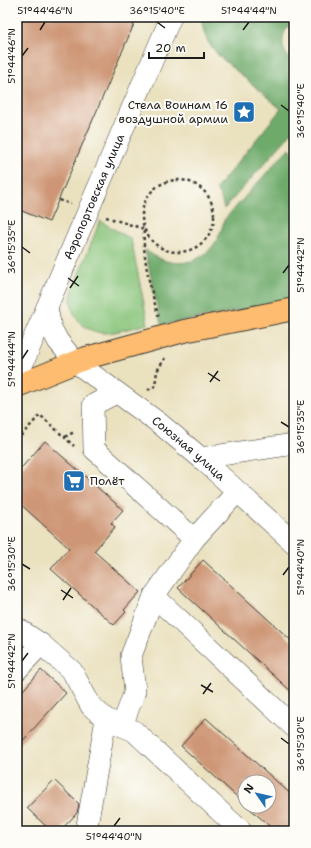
<svg xmlns="http://www.w3.org/2000/svg" width="311" height="848" viewBox="0 0 311 848" font-family="'Shantell Sans',sans-serif">
  <style>
    .green { fill: #88c47a; stroke: #52704b }
    .forest { fill: #6eaa6a; stroke: #456343 }
    .building { fill: #ce9676 }
    .lines { fill: none; stroke-linecap: round; stroke-linejoin: round }
    .minor-casing { stroke: #3b3a34; stroke-width: 22 }
    .major-casing { stroke: #3b3a34; stroke-width: 24 }
    .path { stroke: #3b3a34; stroke-width: 2.5; stroke-dasharray: 3 3; stroke-linecap: butt }
    .minor { stroke: #fff; stroke-width: 21 }
    .major { stroke: #febc70; stroke-width: 22 }
    .ticks { fill: none; stroke: #1c1c1c; stroke-width: 1.5 }
    .labels { text-anchor: middle; stroke-width: 4; stroke-linejoin: round; paint-order: stroke }
    .poi-label { font-size: 12px; fill: #1c1c1c; stroke: #fdfcf7; text-anchor: end }
    .street-label { font-size: 12px; fill: #1c1c1c; stroke: #fdfcf7 }
    .neatline { fill: none; stroke: #1c1c1c; stroke-width: 1.5 }
    .ticks-label { font-size: 10px; text-anchor: middle; fill: #1c1c1c }
  </style>
  <rect width="100%" height="100%" fill="#fdfcf7"/>
  <filter id="ink" filterUnits="userSpaceOnUse"><feTurbulence type="fractalNoise" baseFrequency=".025" numOctaves="2"/><feDisplacementMap in="SourceGraphic" scale="8" xChannelSelector="R" yChannelSelector="G"/><feConvolveMatrix kernelMatrix="1 2 1 2 8 2 1 2 1" color-interpolation-filters="sRGB"/></filter>
  <filter id="wash" filterUnits="userSpaceOnUse"><feTurbulence type="fractalNoise" baseFrequency=".012" numOctaves="4" result="noise"/><feDisplacementMap in="SourceGraphic" scale="16" xChannelSelector="R" yChannelSelector="G"/><feGaussianBlur stdDeviation="0.9" result="paint"/><feColorMatrix in="noise" values="0 0 0 0 0 0 0 0 0 0 0 0 0 0 0 0 0 1.4 0 .05"/><feComposite in="paint" operator="in"/></filter>
  <g filter="url(#wash)">
    <rect width="100%" height="100%" fill="#eae1bf"/>
    <path class="green" d="M100,221l31,18 17,85c-13,3 -29,8 -42,9 -20,0 -36,-15 -35,-35 0,-4 2,-8 3,-12z"/>
    <g class="forest">
      <path d="M201,17h93v3c-14,11 -16,31 0,42v65l-6,10 -64,72 -3,-11 -5,-9 65,-80 -63,-54 -10,-13 -4,-9z"/>
      <path d="M289,148l5,5v148l-133,24 -16,-75c8,5 15,10 25,12 29,5 49,-15 54,-42z"/>
    </g>
    <g id="blocks">
      <g class="building">
        <path d="M17,17h120l-88,205 -32,-13z"/>
        <path d="M45,441l78,69 -12,13 4,4 -21,24 46,41 -16,18 2,2 -12,13 -63,-56 18,-21 -52,-47v-28z"/>
        <path d="M203,560l91,83v51l-116,-106z"/>
        <path d="M41,670l25,23 -49,54v-50z"/>
        <path d="M206,718l88,79v34h-19l-28,-25h22v-24h-24v22l-64,-58z"/>
        <path d="M54,780l25,24 -2,9 -17,18h-9l-24,-23z"/>
      </g>
    </g>
  </g>
  <g filter="url(#ink)">
    <use href="#blocks" fill-opacity="0" stroke="#3b3a34" stroke-width="1"/>
    <g class="lines">
      <g class="minor-casing">
        <g id="minor">
          <path id="s1" d="M47,308l4,20 7,13 17,21 84,61 42,35 93,85"/>
          <path id="s2" d="M17,377l154,-360"/>
          <path d="M116,393l-23,12 1,44 100,90 43,-47"/>
          <path d="M201,458l93,-14"/>
          <path d="M154,596l40,-57"/>
          <path d="M17,628l24,16 31,27 19,35 15,13 28,12 107,100"/>
          <path d="M17,670l24,-26"/>
          <path d="M122,726l13,-35 -4,-35 23,-60 140,131"/>
          <path d="M86,831l20,-112"/>
        </g>
      </g>
      <g class="major-casing">
        <path id="major" d="M17,386l69,-28 98,-27 110,-22"/>
      </g>
      <g class="path">
        <circle cx="178" cy="216" r="36"/>
        <path d="M59,200l12,4"/>
        <path d="M17,213l2,1 -2,5"/>
        <path d="M106,217l38,12c-2,28 7,62 15,89"/>
        <path d="M148,390l7,-4 2,-15 8,-13"/>
        <path d="M65,437l9,-5"/>
        <path d="M17,440l23,-25 34,31"/>
      </g>
      <use href="#minor" class="minor"/>
      <use href="#major" class="major"/>
    </g>
  </g>
  <path class="ticks" d="M157,22l8,6M40,30l5,-8M243,30l6,-8M22,56l6,-8M281,105l8,6M22,247l8,6M283,273l6,-8M68,278l11,8M70,288l8,-12M22,359l6,-9M208,373l12,8M210,382l8,-11M281,422l8,5M22,564l8,5M283,575l6,-8M61,590l12,8M63,600l8,-12M22,661l6,-8M201,685l12,7M203,694l8,-11M281,738l8,6M114,826l6,-8"/>
  <defs>
    <g id="sight-square" transform="scale(1.15)"><rect x="-9" y="-9" width="18" height="18" rx="4" fill="#1f6fb2" stroke="#fdfcf7"/><path d="M0-6L1.8-2.2L6-1.7L2.9 1.2L3.7 5.4L0 3.3L-3.7 5.4L-2.9 1.2L-6-1.7L-1.8-2.2Z" fill="#fff"/></g>
    <g id="supermarket-square" transform="scale(1.15)"><rect x="-9" y="-9" width="18" height="18" rx="4" fill="#1f6fb2" stroke="#fdfcf7"/><path d="M-6-5.5h2.5l.6 2H6L4.5 2H-2.5L-4.4-4H-6ZM-1.5 3.2a1.3 1.3 0 1 0 .1 0ZM3 3.2a1.3 1.3 0 1 0 .1 0Z" fill="#fff"/></g>
  </defs>
  <g fill-rule="evenodd">
    <use href="#sight-square" x="244" y="112"/>
    <use href="#supermarket-square" x="74" y="481"/>
  </g>
  <g class="labels">
    <g class="poi-label">
      <text x="228" y="109">Стела Воинам 16<tspan x="228" dy="14">воздушной армии</tspan></text>
      <text x="90" y="485" text-anchor="start">Полёт</text>
    </g>
    <g class="street-label">
      <text dy="4" stroke="none"><textPath href="#s2" startOffset="196">Аэропортовская улица</textPath></text>
      <text dy="4" stroke="none"><textPath href="#s1" startOffset="205">Союзная улица</textPath></text>
    </g>
  </g>
  <rect width="311" height="848" fill="none" stroke="#fdfcf7" stroke-width="44"/>
  <g transform="translate(257 794) rotate(304)"><circle r="19" fill="#fdfcf7" stroke="#a3a29f"/>
  <path d="M0-3L7 15L0 10L-7 15Z" fill="#1f6fb2"/>
  <text y="-6" font-size="11" font-weight="bold" text-anchor="middle" fill="#1c1c1c">N</text>
  </g>
  <path d="M149 52v6h55v-6" fill="none" stroke="#1c1c1c" stroke-width="2"/>
  <text x="155" y="52" font-size="12" fill="#1c1c1c" stroke="#fdfcf7" stroke-width="3" paint-order="stroke">20 m</text>
  <rect x="22" y="22" width="267" height="804" class="neatline"/>
  <g class="ticks-label">
    <text x="45" y="14">51°44'46"N</text>
    <text x="157" y="14">36°15'40"E</text>
    <text x="249" y="14">51°44'44"N</text>
    <text transform="translate(11 56) rotate(-90)" y="4">51°44'46"N</text>
    <text transform="translate(300 111) rotate(-90)" y="4">36°15'40"E</text>
    <text transform="translate(11 247) rotate(-90)" y="4">36°15'35"E</text>
    <text transform="translate(300 265) rotate(-90)" y="4">51°44'42"N</text>
    <text transform="translate(11 359) rotate(-90)" y="4">51°44'44"N</text>
    <text transform="translate(300 427) rotate(-90)" y="4">36°15'35"E</text>
    <text transform="translate(11 564) rotate(-90)" y="4">36°15'30"E</text>
    <text transform="translate(300 567) rotate(-90)" y="4">51°44'40"N</text>
    <text transform="translate(11 661) rotate(-90)" y="4">51°44'42"N</text>
    <text transform="translate(300 744) rotate(-90)" y="4">36°15'30"E</text>
    <text x="114" y="840">51°44'40"N</text>
  </g>
</svg>
